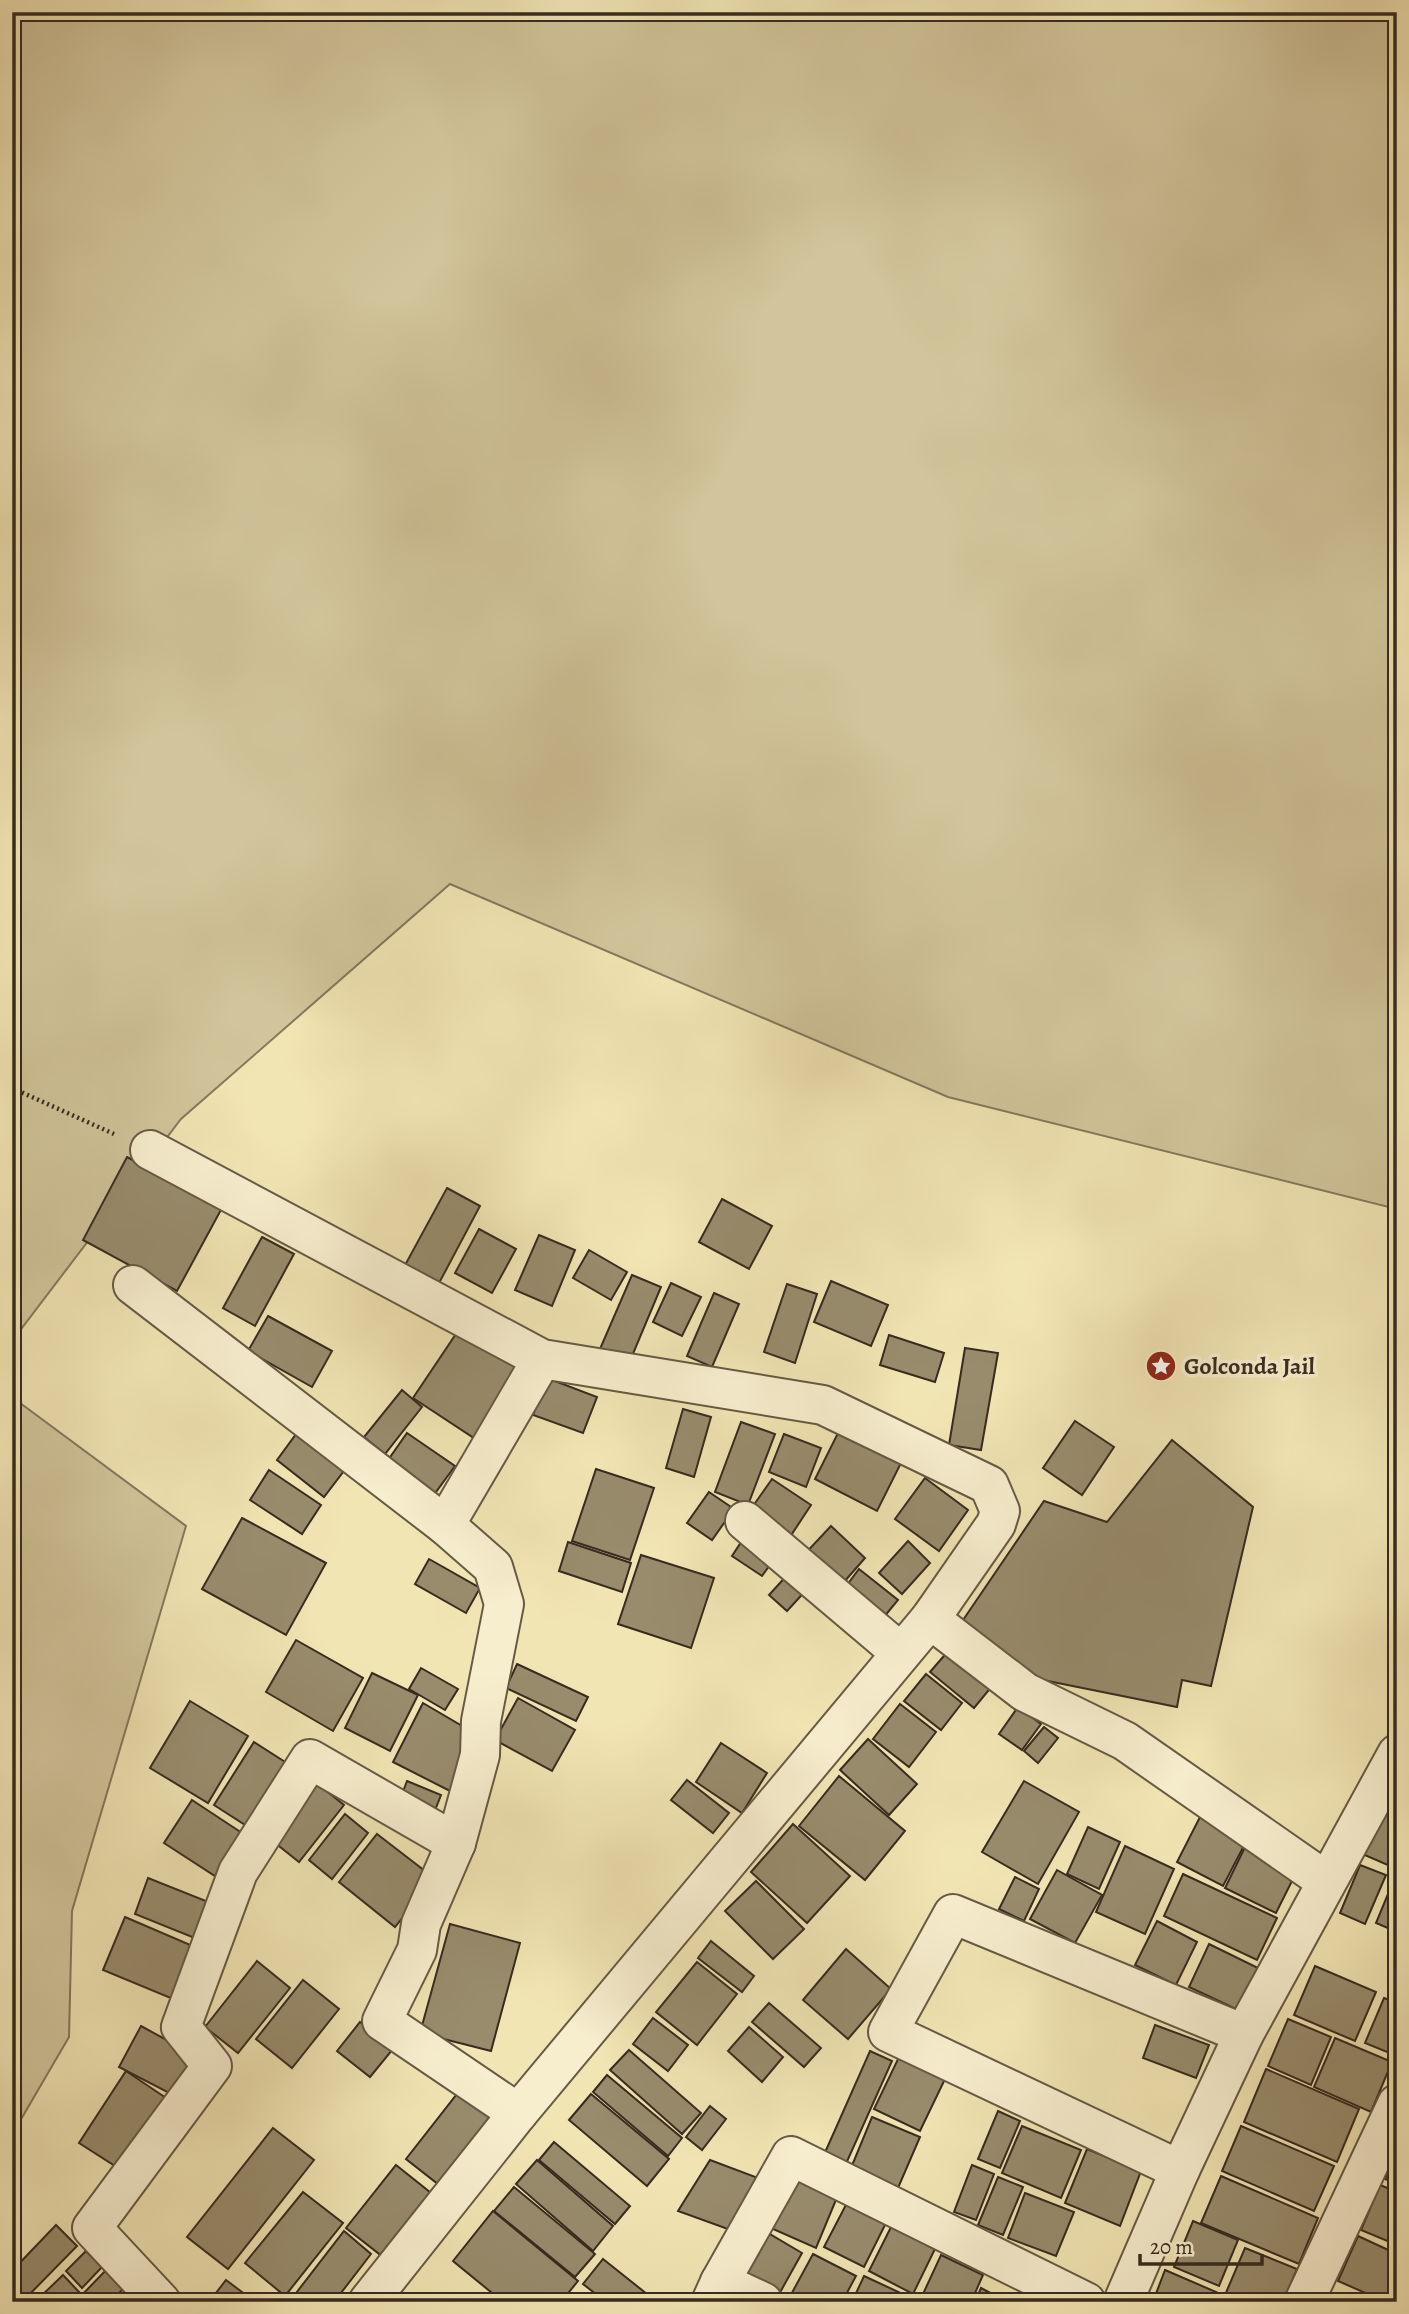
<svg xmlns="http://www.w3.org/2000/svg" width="1409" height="2314" viewBox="0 0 1409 2314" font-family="Alegreya,serif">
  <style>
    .green { fill: #d2c59b; stroke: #84785e; stroke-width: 2 }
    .building { fill: #988c6d; stroke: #372b20; stroke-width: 2 }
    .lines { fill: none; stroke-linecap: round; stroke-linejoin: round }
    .minor-casing { stroke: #665a45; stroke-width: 42 }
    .path { stroke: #372b20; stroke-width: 4.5; stroke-dasharray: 2 3.5; stroke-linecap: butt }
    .minor { stroke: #f7eece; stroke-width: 38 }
    .labels { text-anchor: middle; stroke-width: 7; stroke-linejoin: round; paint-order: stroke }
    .poi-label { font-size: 24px; font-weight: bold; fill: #372b20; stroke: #f7eece; text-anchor: start }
  </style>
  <rect width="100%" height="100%" fill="#f2e5b4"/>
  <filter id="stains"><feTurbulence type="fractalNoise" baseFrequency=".00286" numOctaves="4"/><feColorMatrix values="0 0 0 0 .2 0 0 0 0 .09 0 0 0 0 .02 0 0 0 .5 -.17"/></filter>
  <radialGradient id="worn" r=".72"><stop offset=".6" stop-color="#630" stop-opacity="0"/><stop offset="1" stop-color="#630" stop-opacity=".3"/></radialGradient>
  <g class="green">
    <path d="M12,12h1385v1204l-4,-8 -445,-111 -498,-213 -269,235 -169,222z"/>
    <path d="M12,1397l174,129 -114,385 -3,126 -49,84 -8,-3z"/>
  </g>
  <g class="building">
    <path d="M127,1157l95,51 -45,83 -94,-51z"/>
    <path d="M447,1188l33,18 -42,79 -34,-18z"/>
    <path d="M722,1199l50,27 -23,43 -50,-27z"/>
    <path d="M479,1229l37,20 -24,44 -37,-20z"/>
    <path d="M539,1235l36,15 -23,56 -37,-16z"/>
    <path d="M262,1237l32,17 -39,72 -32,-18z"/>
    <path d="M589,1250l38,22 -16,28 -38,-22z"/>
    <path d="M632,1275l29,12 -31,74 -30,-12z"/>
    <path d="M831,1281l57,24 -17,41 -57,-24z"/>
    <path d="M671,1283l30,14 -19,39 -29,-14z"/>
    <path d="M787,1284l30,10 -22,69 -31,-11z"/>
    <path d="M714,1293l25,11 -27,63 -25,-11z"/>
    <path d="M268,1316l64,35 -20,36 -64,-36z"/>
    <path d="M462,1325l63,43 -48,72 -64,-42z"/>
    <path d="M889,1335l55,18 -9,29 -55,-17z"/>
    <path d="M965,1348l33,5 -17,97 -32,-5z"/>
    <path d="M547,1378l50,19 -14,36 -50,-18z"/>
    <path d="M402,1390l20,17 -37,47 -21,-17z"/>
    <path d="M683,1409l28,8 -17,60 -28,-9z"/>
    <path d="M1075,1421l39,26 -32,48 -39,-27z"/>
    <path d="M741,1422l34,12 -27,71 -33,-13z"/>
    <path d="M843,1423l62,32 -28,56 -62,-32z"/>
    <path d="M302,1426l48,37 -26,34 -47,-37z"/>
    <path d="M407,1433l48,33 -22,30 -47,-33z"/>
    <path d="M784,1434l37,14 -15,39 -37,-15z"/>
    <path d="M1172,1440l81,67 -42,179 -29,-6 -5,27 -139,-28 -79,-53 85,-125 63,21z"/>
    <path d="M596,1469l58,19 -24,72 -58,-19z"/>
    <path d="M269,1470l52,35 -19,29 -52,-34z"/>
    <path d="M925,1478l43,32 -29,41 -44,-32z"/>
    <path d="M772,1479l39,26 -25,38 -40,-27z"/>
    <path d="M709,1492l25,17 -22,31 -25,-17z"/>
    <path d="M242,1518l84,45 -40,72 -84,-46z"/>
    <path d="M831,1526l34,32 -28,32 -35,-33z"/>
    <path d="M749,1530l31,21 -18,25 -30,-20z"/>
    <path d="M908,1541l22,22 -28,31 -23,-21z"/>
    <path d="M568,1542l63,21 -9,29 -63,-21z"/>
    <path d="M641,1555l73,23 -23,70 -73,-24z"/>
    <path d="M429,1559l51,29 -14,25 -51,-29z"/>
    <path d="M859,1569l39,31 -19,23 -38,-30z"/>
    <path d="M791,1571l18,16 -22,24 -18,-16z"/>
    <path d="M296,1640l67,38 -30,53 -67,-39z"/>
    <path d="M950,1649l43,36 -19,23 -44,-36z"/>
    <path d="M517,1664l71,33 -12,24 -70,-33z"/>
    <path d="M421,1668l37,21 -13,21 -36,-21z"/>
    <path d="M372,1673l46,22 -28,56 -45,-23z"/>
    <path d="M926,1674l36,29 -21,27 -37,-29z"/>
    <path d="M518,1698l57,32 -23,41 -57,-31z"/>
    <path d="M190,1701l58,35 -40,67 -58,-35z"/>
    <path d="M423,1703l51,30 -20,60 -61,-31z"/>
    <path d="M900,1704l36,28 -27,35 -36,-28z"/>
    <path d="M1018,1707l23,17 -19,26 -23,-16z"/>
    <path d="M1044,1727l14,11 -20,25 -14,-12z"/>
    <path d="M868,1739l49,45 -28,31 -49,-45z"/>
    <path d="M254,1742l39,25 -40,63 -39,-25z"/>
    <path d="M721,1743l46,30 -25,40 -46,-31z"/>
    <path d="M839,1776l66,55 -40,49 -66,-54z"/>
    <path d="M309,1777l35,28 -45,57 -35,-28z"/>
    <path d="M687,1780l42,33 -16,20 -42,-33z"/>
    <path d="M407,1781l34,14 -9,23 -34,-13z"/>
    <path d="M1024,1781l55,31 -41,72 -56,-32z"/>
    <path d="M1397,1791v24l-18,-8z"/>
    <path d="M192,1800l50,33 -27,43 -51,-33z"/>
    <path d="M1378,1810l19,8v51l-37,-16z"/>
    <path d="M1202,1813l46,25 -25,48 -46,-24z"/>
    <path d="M345,1814l23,19 -36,46 -23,-19z"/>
    <path d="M793,1824l57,52 -43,47 -56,-51z"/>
    <path d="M1088,1827l32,15 -21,47 -32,-15z"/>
    <path d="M377,1834l57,44 -39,49 -56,-45z"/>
    <path d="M1247,1843l51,26 -22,44 -51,-25z"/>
    <path d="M1125,1846l49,23 -29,65 -49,-22z"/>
    <path d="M1360,1865l26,10 -21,49 -25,-11z"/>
    <path d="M1057,1870l45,25 -27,48 -45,-24z"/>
    <path d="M1183,1874l94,44 -20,42 -93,-44z"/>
    <path d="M1015,1877l24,12 -15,32 -25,-12z"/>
    <path d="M1395,1877l2,1v54l-21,-9z"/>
    <path d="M148,1878l63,25 -14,36 -62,-25z"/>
    <path d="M756,1881l48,48 -31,30 -48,-48z"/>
    <path d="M125,1917l70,30 -22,52 -70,-29z"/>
    <path d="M1157,1921l40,21 -21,43 -41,-20z"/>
    <path d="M450,1924l70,19 -29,108 -71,-18z"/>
    <path d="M711,1941l43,35 -12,16 -44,-34z"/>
    <path d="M1209,1944l51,25 -20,42 -51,-24z"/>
    <path d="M846,1949l45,40 -43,50 -45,-39z"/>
    <path d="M257,1961l33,27 -52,65 -33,-26z"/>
    <path d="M697,1962l40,32 -40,51 -41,-33z"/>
    <path d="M1315,1966l61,26 -21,49 -61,-26z"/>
    <path d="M303,1980l36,29 -47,59 -36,-29z"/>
    <path d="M1384,1998l13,5v53l-32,-13z"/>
    <path d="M769,2003l52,45 -17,19 -52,-45z"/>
    <path d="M653,2018l35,27 -20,26 -35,-27z"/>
    <path d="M1288,2019l43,18 -20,48 -43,-19z"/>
    <path d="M360,2022l33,27 -23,28 -33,-26z"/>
    <path d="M1155,2025l54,20 -13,33 -53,-20z"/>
    <path d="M141,2026l53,29 -21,40 -54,-28z"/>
    <path d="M749,2027l34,30 -21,25 -34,-31z"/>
    <path d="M1335,2038l57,24 -21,50 -57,-25z"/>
    <path d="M629,2050l72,63 -19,21 -72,-64z"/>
    <path d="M870,2051l22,10 -47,105 -22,-9z"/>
    <path d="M900,2055l46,22 -26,54 -46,-22z"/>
    <path d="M1266,2069l93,40 -22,53 -93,-40z"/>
    <path d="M126,2071l43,29 -46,71 -44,-28z"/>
    <path d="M607,2075l75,63 -14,18 -75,-64z"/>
    <path d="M464,2085l36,29 -57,74 -37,-29z"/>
    <path d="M591,2094l78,65 -22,27 -78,-66z"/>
    <path d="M710,2106l16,13 -24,31 -16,-13z"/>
    <path d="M998,2111l22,10 -20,47 -22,-9z"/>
    <path d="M872,2117l48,20 -22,51 -47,-20z"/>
    <path d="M1022,2126l59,24 -20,48 -59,-25z"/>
    <path d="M1241,2126l93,40 -20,45 -92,-40z"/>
    <path d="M273,2128l41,32 -86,109 -41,-32z"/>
    <path d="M554,2142l76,64 -15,18 -76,-64z"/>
    <path d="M1087,2149l54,22 -21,55 -55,-23z"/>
    <path d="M1397,2152v32l-12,-5z"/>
    <path d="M537,2160l76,66 -20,25 -77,-67z"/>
    <path d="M710,2160l56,21 -27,52 -61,-22z"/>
    <path d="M396,2165l45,36 -49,63 -46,-36z"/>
    <path d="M972,2165l22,9 -18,46 -22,-8z"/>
    <path d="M786,2174l52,21 -22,53 -52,-23z"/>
    <path d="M1221,2176l97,42 -19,46 -98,-41z"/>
    <path d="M998,2177l25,10 -20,48 -25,-10z"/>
    <path d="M1380,2185l17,7v53l-36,-15z"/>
    <path d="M514,2187l81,67 -20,23 -81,-66z"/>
    <path d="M303,2192l40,31 -58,73 -40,-33z"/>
    <path d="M1025,2193l49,19 -18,44 -48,-18z"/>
    <path d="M850,2197l39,20 -25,50 -40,-20z"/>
    <path d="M493,2211l85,70 -17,21h-58l-50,-41z"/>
    <path d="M1193,2221l45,19 -19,46 -45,-19z"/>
    <path d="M56,2225l21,21 -55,56h-10v-31z"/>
    <path d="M758,2227l44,26 -24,43 -44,-26z"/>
    <path d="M891,2227l44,22 -22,45 -44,-23z"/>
    <path d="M344,2231l27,23 -37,48h-35l-6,-5z"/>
    <path d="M1358,2236l39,18v48h-11l-48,-21z"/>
    <path d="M1245,2248l52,21 -14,33h-42l-16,-7z"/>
    <path d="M86,2251l16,16 -20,21 -16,-17z"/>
    <path d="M813,2254l43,22 -14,26h-55z"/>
    <path d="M941,2255l42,20 -12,27h-33l-15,-8z"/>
    <path d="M603,2259l54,43h-51l-23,-18z"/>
    <path d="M113,2263l18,18 -21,21h-35z"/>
    <path d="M1165,2270l58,25 -2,7h-61l-6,-3z"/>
    <path d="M63,2275l17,18 -9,9h-36z"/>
    <path d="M864,2276l43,20 -3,6h-52z"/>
    <path d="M226,2280l24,18 -2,4h-39z"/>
    <path d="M981,2288l26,14h-32z"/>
    <path d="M1028,2291l24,11h-29z"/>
  </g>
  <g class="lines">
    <g class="minor-casing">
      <g id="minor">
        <path d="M150,1150l392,209 281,46 166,80 11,26 -4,13 -66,95 -412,494 -150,189"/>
        <path d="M133,1285l312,240 48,42 11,37 -23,117 -1,34 -24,88 -35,81 -4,26 -35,71 136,92"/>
        <path d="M745,1521l156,132"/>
        <path d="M445,1525l97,-166"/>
        <path d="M930,1619l95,73 100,49 201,140"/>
        <path d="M1180,2170l-292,-138 65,-118 291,120"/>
        <path d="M720,2282l71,-126 295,146"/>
        <path d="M161,2302l-69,-74 120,-162 -31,-39 57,-155 72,-113 146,84"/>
        <path d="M711,2302l9,-20 43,20"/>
        <path d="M1123,2302l57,-132 64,-136 153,-280"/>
        <path d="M1304,2302l93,-198"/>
      </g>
    </g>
    <path class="path" d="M12,1088l102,46"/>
    <use href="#minor" class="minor"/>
  </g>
  <defs>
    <g id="sight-disc" transform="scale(1.575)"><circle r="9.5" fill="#8f2418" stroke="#f7eece"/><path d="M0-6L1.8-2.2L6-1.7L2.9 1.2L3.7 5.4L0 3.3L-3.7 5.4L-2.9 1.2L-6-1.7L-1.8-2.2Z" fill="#fff"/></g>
  </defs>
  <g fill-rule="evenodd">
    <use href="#sight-disc" x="1161" y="1366"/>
  </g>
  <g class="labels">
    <g class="poi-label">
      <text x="1184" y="1374">Golconda Jail</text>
    </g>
  </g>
  <rect width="1409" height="2314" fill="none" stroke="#f2e5b4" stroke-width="42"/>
  <rect x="14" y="14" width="1381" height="2286" fill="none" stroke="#372b20" stroke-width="3.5"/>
  <rect x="21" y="21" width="1367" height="2272" fill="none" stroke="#372b20" stroke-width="2"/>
  <path d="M1140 2254v10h122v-10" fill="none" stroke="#372b20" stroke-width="3.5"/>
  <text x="1150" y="2254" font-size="21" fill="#372b20" stroke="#f7eece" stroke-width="5" paint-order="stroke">20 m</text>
  <rect width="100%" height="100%" filter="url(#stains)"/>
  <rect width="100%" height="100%" fill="url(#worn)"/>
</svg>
